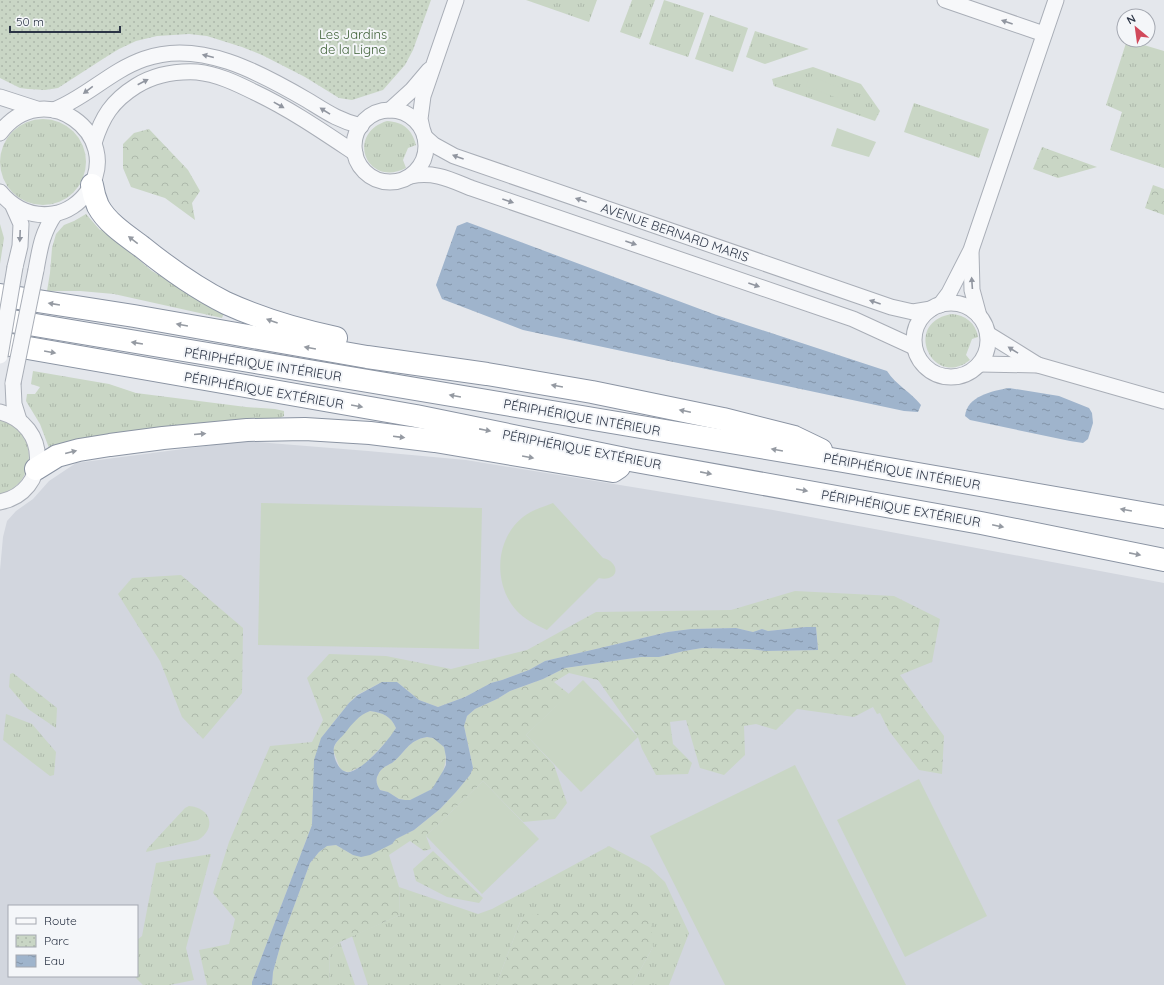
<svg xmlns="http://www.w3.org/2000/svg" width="1164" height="985" viewBox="0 0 1164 985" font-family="Quicksand,sans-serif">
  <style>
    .built { fill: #d2d6de; fill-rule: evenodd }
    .grass { fill: url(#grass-tufts) }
    .forest { fill: url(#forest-crowns) }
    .park { fill: url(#park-dots) }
    .pitch { fill: #c9d6c5 }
    .water { fill: url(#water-ripples); fill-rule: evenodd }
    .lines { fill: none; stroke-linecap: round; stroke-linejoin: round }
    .minor-casing { stroke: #a9aeb7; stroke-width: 17 }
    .highway-casing { stroke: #8b94a3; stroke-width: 24 }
    .minor { stroke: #f7f8fa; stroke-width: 15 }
    .highway { stroke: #fff; stroke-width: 22 }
    .minor-bridge-casing { stroke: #a9aeb7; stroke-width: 17; stroke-linecap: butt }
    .minor-bridge { stroke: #f7f8fa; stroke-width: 15 }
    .oneway { fill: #9196a0 }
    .oneway2 { fill: #959aa2 }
    .labels { text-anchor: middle; stroke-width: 4; stroke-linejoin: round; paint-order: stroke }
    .park-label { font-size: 13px; fill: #3f6138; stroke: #f4f6f9 }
    .street-label { font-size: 13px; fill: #2b3445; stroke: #f4f6f9 }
  </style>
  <defs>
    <pattern id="grass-tufts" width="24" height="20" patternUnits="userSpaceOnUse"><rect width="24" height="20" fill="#c9d6c5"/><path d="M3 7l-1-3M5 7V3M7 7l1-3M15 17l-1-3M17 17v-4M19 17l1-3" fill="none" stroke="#adb8ab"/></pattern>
    <pattern id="forest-crowns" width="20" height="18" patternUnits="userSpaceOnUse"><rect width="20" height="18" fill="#c9d6c5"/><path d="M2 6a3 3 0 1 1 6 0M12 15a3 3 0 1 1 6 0" fill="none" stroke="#adb8ab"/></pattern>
    <pattern id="park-dots" width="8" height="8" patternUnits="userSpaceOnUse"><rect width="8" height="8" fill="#c9d6c5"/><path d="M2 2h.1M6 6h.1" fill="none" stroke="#adb8ab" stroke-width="1.8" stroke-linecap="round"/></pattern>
    <pattern id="water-ripples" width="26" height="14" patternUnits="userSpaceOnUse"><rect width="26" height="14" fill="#9fb4cc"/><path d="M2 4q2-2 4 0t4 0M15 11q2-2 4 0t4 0" fill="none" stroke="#8293a7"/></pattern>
  </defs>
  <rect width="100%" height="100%" fill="#e4e7ec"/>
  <path class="built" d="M244,441l124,10 98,9 307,50 391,73v402h-1164v-415l3,-33 4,-16 9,-10 17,-12 16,-18 27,-18zM9,906h128v70h-128z"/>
  <g class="grass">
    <path d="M526,0h71l-8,22z"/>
    <path d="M632,0h23l-15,39 -20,-7z"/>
    <path d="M664,0l40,13 -16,44 -39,-13z"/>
    <path d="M710,15l38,13 -15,44 -38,-13z"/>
    <path d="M755,31l54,18 -44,15 -19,-7z"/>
    <path d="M1127,40l37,11v117l-54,-18 12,-38 -16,-7z"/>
    <path d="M813,67l48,17 19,27 -5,10 -101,-35 -2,-7z"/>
    <path d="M914,103l75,26 -10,29 -75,-26z"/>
    <circle cx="43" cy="162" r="43"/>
    <path d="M387,121c16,1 25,8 29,24l-8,3 -5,12 3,8c-39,20 -61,-34 -19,-47z"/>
    <path d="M86,214l14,16 3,-1 49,42 72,42 -2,5 -108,-24 -34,-3h-33l3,-18 2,-25 4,-14 8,-9 10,-4z"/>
    <path d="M0,224l4,14 -4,26z"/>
    <path d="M952,314c13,1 24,9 26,23l-6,2 -6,16 4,5c-37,30 -69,-38 -18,-46z"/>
    <path d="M33,371l76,13 27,9 110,14 29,2 9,2v5l-4,2 -45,4 -186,26 -9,-24 -14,-23 1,-7h8l5,-7 -9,-3z"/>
    <path d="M0,420c38,6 39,65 0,74z"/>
    <path d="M13,673l44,35 -1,20 -28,-19 -19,-22 1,-13z"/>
    <path d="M6,714l26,10 24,28 -2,23 -4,1 -47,-36z"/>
    <path d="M189,806c22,2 28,22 9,34l-52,12 1,-3 38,-41z"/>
    <path d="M609,846l40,21 16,15 24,51 -20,52h-37l21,-38 -131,-30 -26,68h-128l-16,-49 48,-21 -1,-28 79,27 14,-5z"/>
    <path d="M211,854l-25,94 8,32 -24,5h-27l-9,-9h3v-36l5,-4 14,-73z"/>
    <path d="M340,942l15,43h-26l1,-36z"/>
  </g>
  <g class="forest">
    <path d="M149,129l39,41 12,21 -8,12 3,17 -30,-22 -34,-11 -8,-19v-24l11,-11z"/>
    <path d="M1042,147l55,20 -39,11 -25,-9z"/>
    <path d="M1153,185l11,4v26l-19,-7z"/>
    <path d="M181,575l62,53 -1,65 -39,46 -21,-22 -22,-56 -42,-67 14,-16z"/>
    <path d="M795,591l99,5 46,23 -8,43 -32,13 44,61 -2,38 -23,-4 -30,-39 -9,-18 -3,1 -4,-7 -19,10 -57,-8 -21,21 -20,-6 -12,2 1,29 -21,20 -24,-7 -14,-48 -16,2 3,22 19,19 -4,11 -32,1 -14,-26 -4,-12 -40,-57 -29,-7 -15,9 15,12 -43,41 28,30 13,38 -12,16 -32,3 -40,-41 -57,55 5,13 -7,2 -14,-10 -21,14 10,32 1,28 -60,27 -10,7 -1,36h-57l1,-13 10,-36 27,-73 9,-11 7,-6 10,-1 17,10 39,-11 3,-5 19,-9 26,-21 16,-17 14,-17 3,-7 -9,-42 3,-10 8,-7 22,-10 13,-8 33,-12 22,-11 76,-11h18l25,-6 18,-3 48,1 15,2 53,-1 -2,-23h-10l-38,4 -6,-2 -9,3 -17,-4 -45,1 -23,3 -123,29 -16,9 -27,10 -11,3 -26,14 -27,10 -19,-7 -22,-18h-15l-25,13 -8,8 -28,35 -8,58 -1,29 -60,157v3h-45l-8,-35 30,-6 6,-25 -22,-26 16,-51 41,-96 42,-4 11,-22 -16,-42 22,-24 57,2 65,13 76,-19 69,-38 135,-2z"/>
    <path d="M370,711c13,2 21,5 26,17l-7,11 -25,26 -15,7 -6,-1 -3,-3 -7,-18 3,-7 16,-20 12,-10z"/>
    <path d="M427,737c29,3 19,36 6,51 -3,3 -9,5 -13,7 -5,3 -9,6 -15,5 -7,0 -10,-4 -16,-7 -3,-2 -6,-2 -9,-3 -3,-5 -5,-10 -2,-15 3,-7 8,-9 14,-12 13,-10 16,-23 35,-26z"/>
    <path d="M433,851l50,47 -4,5 -32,-6 -31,-16 -3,-12z"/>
    <path d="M573,907l77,3 3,37 -21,38h-136l26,-68z"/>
  </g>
  <path class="park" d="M0,0h431l-18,50 -8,15 -22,25 -31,10 -13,-2 -34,-21 -43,-22 -20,-8 -35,-11 -18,-2 -32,2 -21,5 -17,8 -13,8 -48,31 -13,2 -17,-1 -8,-1 -20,-10z"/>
  <g class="pitch">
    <path d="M810,76l31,12 -4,10 -31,-12z"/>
    <path d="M837,128l39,14 -7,15 -38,-11z"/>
    <path d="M261,503l221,5 -3,141 -221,-4z"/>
    <path d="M553,503l50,55c12,2 18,16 6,20 -3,1 -7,1 -10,0l-52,52c-11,-5 -23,-11 -31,-20 -23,-26 -21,-71 7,-93 9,-7 20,-10 30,-14z"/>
    <path d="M583,680l55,57 -57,55 -55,-57z"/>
    <path d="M795,765l111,220h-181l-75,-149z"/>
    <path d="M919,779l68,137 -82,41 -68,-137z"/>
    <path d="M483,781l56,58 -57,55 -56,-58z"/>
  </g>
  <g class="water">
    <path d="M467,222l249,93 171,56c9,14 24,21 34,34l-3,7 -14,-1 -381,-81 -81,-31 -6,-14 21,-59z"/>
    <path d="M1009,388l50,8 30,12 3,5 1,10 -5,16 -5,4 -13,-2 -100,-21 -5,-4c2,-20 27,-25 44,-28z"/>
    <path d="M806,627h10l2,23 -53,1 -15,-2 -48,-1 -18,3 -25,6h-18l-76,11 -22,11 -33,12 -13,8 -22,10 -8,7 -3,10 9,42 -3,7 -14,17 -16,17 -26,21 -18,9 -4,5 -22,11 -9,2 -8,-2 -17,-10 -9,1 -8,6 -9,11 -27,73 -10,36 -1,13h-20v-3l60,-157 2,-65 7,-22 28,-35 9,-8 24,-13h15l22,18 19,7 27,-10 26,-14 11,-3 27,-10 16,-9 123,-29 23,-3 45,-1 17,4 9,-3 6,2zM370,711c13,2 21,5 26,17 -8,13 -31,40 -46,44 -11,2 -18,-16 -16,-25 2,-6 7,-9 11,-14 7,-9 14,-18 25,-22zM427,737l6,1 11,9 2,10v8l-3,6 -11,18 -22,11h-5l-6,-1 -11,-7 -8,-2c-3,-5 -5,-10 -2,-15 3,-7 8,-9 14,-12 13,-10 16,-23 35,-26z"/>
  </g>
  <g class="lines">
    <g class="minor-casing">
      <g id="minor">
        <path d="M945,0l99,34"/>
        <path d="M0,97l37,12"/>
        <path d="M54,110c33,-13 56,-39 90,-51 55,-20 115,13 163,41 18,11 32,21 54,26"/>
        <path d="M390,110l22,-20 17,-20"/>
        <circle cx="390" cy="146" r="36"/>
        <path d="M422,128l-2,-9 3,-23 33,-96"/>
        <path d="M0,133c43,-58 125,1 88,58 -8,12 -21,21 -35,23 -21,3 -39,-5 -53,-22"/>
        <path d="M425,137l9,8 20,11 437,151 22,5 18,-3"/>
        <path d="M94,143c8,-26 18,-42 42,-57 18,-11 40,-15 61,-14 20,2 39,11 57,20 36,17 68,39 101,61"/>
        <path d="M411,176c23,-5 40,4 60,12l382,131 61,28"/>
        <path d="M13,206l8,18 -1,22 -5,21"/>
        <path d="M971,251l1,39 7,26"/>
        <path d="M36,270c4,-22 6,-37 19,-56"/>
        <circle cx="951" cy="340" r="37"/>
        <path d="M940,305l9,-12 22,-43 85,-250"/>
        <path d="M988,334l50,31"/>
        <path d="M980,364l58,1 126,36"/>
        <path d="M13,383l1,21 5,16"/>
        <path d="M0,412c50,12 50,80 0,90"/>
      </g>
    </g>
    <g class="highway-casing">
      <g id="highway">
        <path d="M92,185c1,7 3,14 6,21 9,17 29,30 44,41 26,21 54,41 84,56 35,16 72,27 110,35"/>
        <path d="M0,295l134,21 233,41 120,17 105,18 131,27 71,18 27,13"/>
        <path d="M0,319l843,142 321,56"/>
        <path d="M0,343l416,73 214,44 351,63 183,37"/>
        <path d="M36,469l21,-13 22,-6 31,-5 53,-7 84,-8 58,-1 65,4 65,8 178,30 6,-4"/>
      </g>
    </g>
    <use href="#minor" class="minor"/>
    <use href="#highway" class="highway"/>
    <g class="minor-bridge-casing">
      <g id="minor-bridge">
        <path d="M0,356l15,-89"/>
        <path d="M13,383l23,-113"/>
      </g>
    </g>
    <use href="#minor-bridge" class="minor-bridge"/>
  </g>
  <defs><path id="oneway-solid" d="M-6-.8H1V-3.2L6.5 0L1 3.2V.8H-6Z"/></defs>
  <g class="oneway">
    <use href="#oneway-solid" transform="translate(1007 22) rotate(-161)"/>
    <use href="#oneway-solid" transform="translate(208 56) rotate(-166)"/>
    <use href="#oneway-solid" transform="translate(143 82) rotate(-27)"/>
    <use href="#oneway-solid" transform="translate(88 90) rotate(143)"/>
    <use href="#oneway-solid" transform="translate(279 105) rotate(29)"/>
    <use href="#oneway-solid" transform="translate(325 111) rotate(-148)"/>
    <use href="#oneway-solid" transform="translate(458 157) rotate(-160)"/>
    <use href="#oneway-solid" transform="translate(581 200) rotate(-161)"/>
    <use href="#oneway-solid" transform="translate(508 201) rotate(19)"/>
    <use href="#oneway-solid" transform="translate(20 236) rotate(92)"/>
    <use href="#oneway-solid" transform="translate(631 243) rotate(19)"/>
    <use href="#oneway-solid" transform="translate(972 283) rotate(-94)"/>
    <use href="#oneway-solid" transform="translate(754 285) rotate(19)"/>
    <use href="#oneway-solid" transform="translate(875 302) rotate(-161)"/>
    <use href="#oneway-solid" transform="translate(1013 350) rotate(-148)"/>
  </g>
  <g class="oneway2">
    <use href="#oneway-solid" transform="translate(133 240) rotate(-142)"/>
    <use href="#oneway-solid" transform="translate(54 304) rotate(-171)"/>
    <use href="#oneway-solid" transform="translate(272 321) rotate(-160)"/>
    <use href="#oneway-solid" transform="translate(182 325) rotate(-170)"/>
    <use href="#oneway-solid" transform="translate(137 343) rotate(-171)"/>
    <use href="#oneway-solid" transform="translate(310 348) rotate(-170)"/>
    <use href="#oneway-solid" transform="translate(50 352) rotate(10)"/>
    <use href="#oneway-solid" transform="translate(557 386) rotate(-170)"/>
    <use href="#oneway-solid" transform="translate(455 396) rotate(-170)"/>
    <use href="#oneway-solid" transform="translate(357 406) rotate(10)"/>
    <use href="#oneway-solid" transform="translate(685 411) rotate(-168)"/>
    <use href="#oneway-solid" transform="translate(485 430) rotate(11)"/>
    <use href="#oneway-solid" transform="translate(200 434) rotate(-5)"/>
    <use href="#oneway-solid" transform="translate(399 437) rotate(7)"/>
    <use href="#oneway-solid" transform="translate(777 450) rotate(-170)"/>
    <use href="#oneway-solid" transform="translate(71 452) rotate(-14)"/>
    <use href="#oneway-solid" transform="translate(528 457) rotate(10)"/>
    <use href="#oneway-solid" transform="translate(706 473) rotate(11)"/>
    <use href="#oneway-solid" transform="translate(802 490) rotate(10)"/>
    <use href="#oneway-solid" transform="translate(1126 510) rotate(-170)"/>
    <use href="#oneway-solid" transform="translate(998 526) rotate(12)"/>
    <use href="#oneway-solid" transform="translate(1135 554) rotate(11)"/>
  </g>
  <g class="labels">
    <g class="park-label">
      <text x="353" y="39">Les Jardins<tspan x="353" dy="15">de la Ligne</tspan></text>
    </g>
    <g class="street-label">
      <text transform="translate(675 232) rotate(19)" y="5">AVENUE BERNARD MARIS</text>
      <text transform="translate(263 364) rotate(9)" y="5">PÉRIPHÉRIQUE INTÉRIEUR</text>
      <text transform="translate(264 390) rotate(10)" y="5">PÉRIPHÉRIQUE EXTÉRIEUR</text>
      <text transform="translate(582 417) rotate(10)" y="5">PÉRIPHÉRIQUE INTÉRIEUR</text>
      <text transform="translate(582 449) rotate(11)" y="5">PÉRIPHÉRIQUE EXTÉRIEUR</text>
      <text transform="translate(902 471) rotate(10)" y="5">PÉRIPHÉRIQUE INTÉRIEUR</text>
      <text transform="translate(901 508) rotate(10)" y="5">PÉRIPHÉRIQUE EXTÉRIEUR</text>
    </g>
  </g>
  <rect x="8" y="905" width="130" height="72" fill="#f4f6f9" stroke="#a4a8b1"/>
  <rect x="16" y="918" width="20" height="6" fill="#f7f8fa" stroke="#a4a8b1"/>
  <text x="44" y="925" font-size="12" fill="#2b3445">Route</text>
  <rect x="16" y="935" width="20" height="12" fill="url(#park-dots)" stroke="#a4a8b1"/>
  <text x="44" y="945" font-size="12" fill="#2b3445">Parc</text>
  <rect x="16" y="955" width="20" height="12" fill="url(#water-ripples)" stroke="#a4a8b1"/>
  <text x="44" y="965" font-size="12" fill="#2b3445">Eau</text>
  <g transform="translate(1136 28) rotate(331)"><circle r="19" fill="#f4f6f9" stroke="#a4a8b1"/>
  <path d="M0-3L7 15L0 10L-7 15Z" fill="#d1495b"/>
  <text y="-6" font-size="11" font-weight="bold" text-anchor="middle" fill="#2b3445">N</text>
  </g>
  <path d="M10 26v6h110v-6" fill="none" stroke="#2b3445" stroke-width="2"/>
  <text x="16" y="26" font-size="12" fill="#2b3445" stroke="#f4f6f9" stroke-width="3" paint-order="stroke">50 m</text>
</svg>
